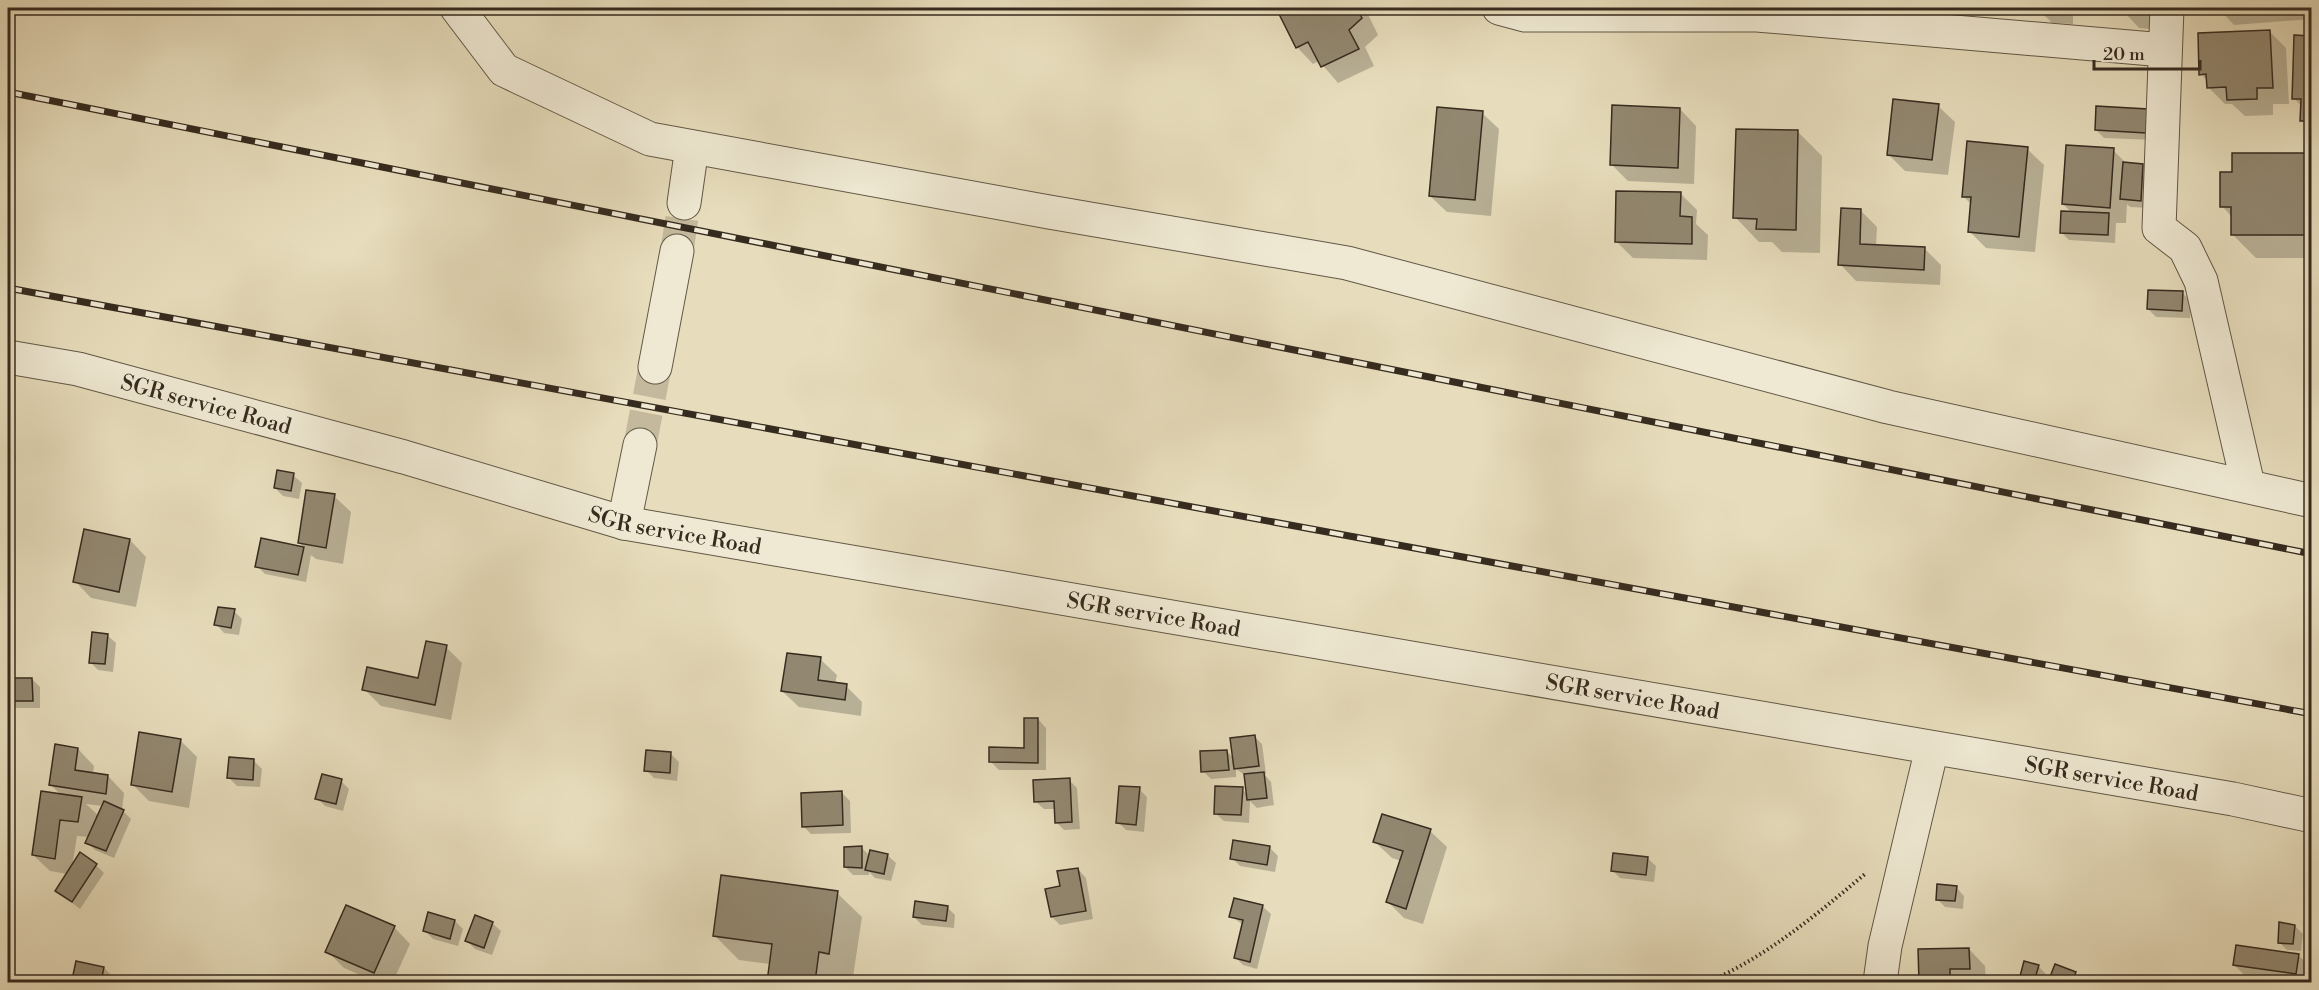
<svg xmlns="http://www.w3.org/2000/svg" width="2319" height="990" viewBox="0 0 2319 990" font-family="'Libre Bodoni',serif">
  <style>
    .shadow { fill: #0003; fill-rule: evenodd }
    .building { fill: #928871; stroke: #362b1f; stroke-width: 1.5 }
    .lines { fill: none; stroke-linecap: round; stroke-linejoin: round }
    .minor-tunnel { stroke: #c4b99d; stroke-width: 33; stroke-dasharray: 33 16; stroke-linecap: butt }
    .minor-casing { stroke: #625846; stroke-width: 35 }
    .path { stroke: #362b1f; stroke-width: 4; stroke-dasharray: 1.5 3; stroke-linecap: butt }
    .minor { stroke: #efe9d3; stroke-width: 33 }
    .rail-casing { stroke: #362b1f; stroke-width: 7 }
    .rail { stroke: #efe9d3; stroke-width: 4.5; stroke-dasharray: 14; stroke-linecap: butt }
    .labels { text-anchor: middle; stroke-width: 4.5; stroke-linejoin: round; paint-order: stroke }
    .street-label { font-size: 22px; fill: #362b1f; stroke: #efe9d3 }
  </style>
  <rect width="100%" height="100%" fill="#e7ddbc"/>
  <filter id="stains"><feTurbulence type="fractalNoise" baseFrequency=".00333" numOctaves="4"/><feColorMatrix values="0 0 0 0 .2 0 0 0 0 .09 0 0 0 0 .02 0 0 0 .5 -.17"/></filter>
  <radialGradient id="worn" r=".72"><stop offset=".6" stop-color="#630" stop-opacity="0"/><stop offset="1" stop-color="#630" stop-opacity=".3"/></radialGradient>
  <g class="shadow">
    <path d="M1278,8h87l13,27 -13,12 9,19 -36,17 -19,-22 -6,3 -16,-17z"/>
    <path d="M1921,8h87v7l-47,-2 2,9 -28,-1z"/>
    <path d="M2037,8h36v16l-21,-1z"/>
    <path d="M2123,8h50l-2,23 -32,-3 -16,-17z"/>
    <path d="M2218,8h94v11l-78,6z"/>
    <path d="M2270,32l16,16 3,56h-16v11l-28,1 -13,-12h-7l-17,-17v-6l-7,-7z"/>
    <path d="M2312,37v93l-10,-10v-13l-8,-9z"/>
    <path d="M1938,106l17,16 -7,53 -43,-4 -17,-17z"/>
    <path d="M1680,109l16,17 -2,58 -66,-3 -16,-16z"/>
    <path d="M2147,110l7,30 -50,-2 -8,-8z"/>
    <path d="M1482,113l17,16 -8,87 -44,-4 -17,-16z"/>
    <path d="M1798,132l24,24 -2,97 -38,-1 -10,-10h-13l-24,-25z"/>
    <path d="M2027,149l17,16 -9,87 -49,-4 -17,-17 3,-26 -9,-9z"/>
    <path d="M2113,150l14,14 16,1 8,8 -2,35 -19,-1 -3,-3 -1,19h-10l-1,20 -46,-3 -8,-8 11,-19 -9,-9z"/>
    <path d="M2312,155v103h-56l-24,-24v-17l-10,-11 12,-33z"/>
    <path d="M1680,193l17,17 -1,14 12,11 -1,25 -74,-2 -16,-16z"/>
    <path d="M1861,211l16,16 -1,19 49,3 16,16 -1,20 -84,-4 -16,-17z"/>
    <path d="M2182,293l9,8 -1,17 -34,-1 -8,-8z"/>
    <path d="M8,447l8,8 -2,18 -6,-1z"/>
    <path d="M293,475l9,8 -3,16 -16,-3 -8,-8z"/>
    <path d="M334,496l17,16 -8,52 -27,-5 -5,-4 -5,27 -41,-8 -8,-8 5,-26 43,8 -6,-5z"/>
    <path d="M130,540l16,17 -10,50 -45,-9 -16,-17z"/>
    <path d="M8,575l3,3 -3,17z"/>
    <path d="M234,611l8,8 -3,16 -15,-2 -8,-9z"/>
    <path d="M107,635l9,8 -3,29 -15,-2 -8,-8z"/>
    <path d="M8,636l4,5 -4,36z"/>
    <path d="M446,647l16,16 -11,57 -70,-14 -17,-17 55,-9z"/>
    <path d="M820,659l17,16 -2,9 11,2 16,16 -1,14 -62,-9 -17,-16z"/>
    <path d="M8,679h24l8,8v21h-32z"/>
    <path d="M1038,719l8,9v42h-47l-8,-8 34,-13z"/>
    <path d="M1254,736l8,8 4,30h-2l7,8 3,23 -17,3 -7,-7 -1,22 -25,-2 -9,-8 27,-24 6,6 -2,-19 -10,-7v8l-25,2 -8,-8 24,-20 7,8z"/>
    <path d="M180,740l17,17 -8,51 -40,-7 -17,-17z"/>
    <path d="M78,749l16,17 -1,8 15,2 16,17 -2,17 9,9 -17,39 -19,-8 -8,-8 2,-5 -12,-1 -5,31 24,-2 8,8 -24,36 -23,-18 11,-17 -18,-3 -17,-16 29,-59 -12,-12zM86,804l17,2 -4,10z"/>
    <path d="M671,754l8,8 -2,19 -23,-3 -8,-8z"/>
    <path d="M254,761l8,8 -2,18 -23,-1 -8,-8z"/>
    <path d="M1069,780l8,8 3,41 -16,1 -8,-8v-13h-12l-9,-8z"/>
    <path d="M341,781l8,8 -6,22 -18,-5 -8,-8z"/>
    <path d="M1139,789l8,8 -3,35 -18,-2 -8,-8z"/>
    <path d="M842,793l8,8 1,32 -40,1 -8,-8z"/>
    <path d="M1430,831l17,16 -24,77 -19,-6 -16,-16 13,-41 -9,-3 -17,-16z"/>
    <path d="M862,848l8,8 17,-1 9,8 -5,18 -16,-3 -6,-6v3h-16l-8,-8z"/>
    <path d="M1270,848l8,8 -3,16 -35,-6 -8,-8z"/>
    <path d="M1647,858l9,8 -2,16 -34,-4 -8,-8z"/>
    <path d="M1078,869l8,9 7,41 -33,6 -8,-8z"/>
    <path d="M1956,887l8,9 -1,13 -18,-2 -8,-8z"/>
    <path d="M837,893l25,24 -9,60 -10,-2 -1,7h-73l2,-18 -32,-4 -25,-25z"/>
    <path d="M1262,906l9,8 -14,55 -14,-4 -8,-8 8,-32 -12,-9z"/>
    <path d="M947,907l8,8 -1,13 -32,-3 -8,-8z"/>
    <path d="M455,921l8,8 -5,17 -25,-7 -8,-8z"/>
    <path d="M492,923l9,8 -9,24 -17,-6 -8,-8z"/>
    <path d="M2295,926l8,8 -2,17 -14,-1 -8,-8z"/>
    <path d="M394,927l16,17 -17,38h-16l-33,-14 -17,-17z"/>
    <path d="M1969,949l16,17 1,16h-66l-1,-32z"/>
    <path d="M2298,955l14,13v14l-61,-1 -17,-16z"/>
    <path d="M2038,966l8,8 -2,8h-21l-3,-2z"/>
    <path d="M2056,966l19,7 9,9h-34z"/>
    <path d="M104,968l8,8 -2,6h-28l-7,-7z"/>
  </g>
  <g class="building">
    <path d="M1276,8h81l5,10 -13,12 10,19 -38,18 -13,-25 -12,6z"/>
    <path d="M2121,8h34v7l-34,-3z"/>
    <path d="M2270,30l3,58h-16v11l-30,1 -1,-13 -19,1 -1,-14 -7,1 -1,-42z"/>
    <path d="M2294,35l18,1v85h-12l1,-22h-9z"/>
    <path d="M1893,99l46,5 -7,56 -45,-5z"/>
    <path d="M1612,105l68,3 -2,60 -68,-3z"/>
    <path d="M2096,106l52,3 -2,24 -51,-3z"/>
    <path d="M1437,107l46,4 -8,89 -46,-4z"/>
    <path d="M1736,129l62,1 -2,100 -40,-1 1,-10 -24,-1z"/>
    <path d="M1967,141l61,6 -9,90 -51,-5 3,-35h-9z"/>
    <path d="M2066,145l48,3 -4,60 -48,-4z"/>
    <path d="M2232,153h80l-1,82h-80v-28h-11v-35h12z"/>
    <path d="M2123,162l20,2 -2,37 -21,-2z"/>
    <path d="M1616,191l65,1 -1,24 12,1v27l-77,-2z"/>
    <path d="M1841,208l20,1 -1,35 65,3 -1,23 -86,-5z"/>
    <path d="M2061,211l48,2 -1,22 -48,-2z"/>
    <path d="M2148,290l35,1 -1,20 -35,-2z"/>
    <path d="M277,470l17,3 -3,18 -17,-3z"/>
    <path d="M306,490l29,4 -9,54 -28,-5z"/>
    <path d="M84,529l46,10 -11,53 -46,-10z"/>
    <path d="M261,538l43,9 -6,28 -43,-8z"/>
    <path d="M218,607l17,2 -4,19 -17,-3z"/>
    <path d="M92,632l16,2 -3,30 -16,-1z"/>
    <path d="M426,641l21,4 -12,60 -73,-15 5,-23 51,11z"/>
    <path d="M787,653l34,4 -3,23 29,4 -2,16 -64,-9z"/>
    <path d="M8,678h24l1,23h-25z"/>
    <path d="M1024,718h14v45l-49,-1v-15l35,1z"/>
    <path d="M139,732l42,7 -9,53 -41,-7z"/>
    <path d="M1255,735l4,31 -25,3 -4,-31z"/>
    <path d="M55,744l23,4 -3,22 33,5 -2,19 -57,-9z"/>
    <path d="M646,750l25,2 -1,21 -26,-2z"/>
    <path d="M1227,750l2,20 -28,2 -1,-21z"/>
    <path d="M229,757l25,2 -1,21 -26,-2z"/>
    <path d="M1264,772l3,26 -20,2 -3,-26z"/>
    <path d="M322,774l20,5 -6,25 -21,-5z"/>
    <path d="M1070,778l2,44 -17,1 -1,-22 -20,1 -1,-22z"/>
    <path d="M1119,786l21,1 -4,38 -20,-2z"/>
    <path d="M1215,786l28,1 -2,28 -27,-1z"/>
    <path d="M41,791l41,6 -4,25 -18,-2 -5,39 -23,-4z"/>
    <path d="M842,791l1,34 -41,2 -1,-34z"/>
    <path d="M104,801l20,9 -18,41 -21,-8z"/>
    <path d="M1382,814l49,15 -25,80 -20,-7 17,-51 -30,-9z"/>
    <path d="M1233,840l37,6 -3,19 -37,-6z"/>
    <path d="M862,846v22l-18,-1v-20z"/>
    <path d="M870,850l18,4 -4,20 -19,-4z"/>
    <path d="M80,852l17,12 -25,38 -17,-11z"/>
    <path d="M1613,853l35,4 -2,18 -35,-4z"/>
    <path d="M1078,868l8,43 -35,6 -6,-28 15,-3 -3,-15z"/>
    <path d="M721,875l117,16 -9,63 -10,-2 -4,30h-48l5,-38 -59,-8z"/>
    <path d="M1937,884l20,2 -2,15 -19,-1z"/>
    <path d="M1234,898l29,7 -13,57 -16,-4 9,-38 -14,-3z"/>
    <path d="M915,901l33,5 -2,15 -33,-4z"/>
    <path d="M346,905l49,21 -21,47 -49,-21z"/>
    <path d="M428,912l27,8 -5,19 -27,-8z"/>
    <path d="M475,915l18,7 -9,26 -19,-7z"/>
    <path d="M2279,922l16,3 -2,19 -15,-1z"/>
    <path d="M2236,945l63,9 -3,20 -63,-9z"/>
    <path d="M1969,948l1,21h-20v13h-31l-1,-33z"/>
    <path d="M76,961l28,6 -3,15 -28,-7z"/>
    <path d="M2024,961l15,4 -5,17 -15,-2z"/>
    <path d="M2055,964l21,8 -4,10h-24z"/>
  </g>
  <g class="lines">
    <g class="minor-tunnel">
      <path d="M677,251l7,-48"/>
      <path d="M640,445l15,-78"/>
    </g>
    <g class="minor-casing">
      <g id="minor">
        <path d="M457,8l47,62 146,69 399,73 298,51 541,144 424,94"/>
        <path d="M1499,8l26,7h232l407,35"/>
        <path d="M2167,8l-8,220 26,20 16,33 47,204"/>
        <path d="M684,203l8,-56"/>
        <path id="s1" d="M8,357l70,12 326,88 220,66 1609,276 79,17"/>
        <path d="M655,367l22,-116"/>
        <path d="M624,523l16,-78"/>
        <path d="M1880,982l5,-36 47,-198"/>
      </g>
    </g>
    <path class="path" d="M1708,982c58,-25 108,-67 157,-108"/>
    <use href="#minor" class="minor"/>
    <g class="rail-casing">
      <g id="rail">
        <path d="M8,92l2304,462"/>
        <path d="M8,288l2304,426"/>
      </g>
    </g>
    <use href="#rail" class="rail"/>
  </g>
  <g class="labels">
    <g class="street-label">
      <text dy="8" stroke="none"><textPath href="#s1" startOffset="204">SGR service Road</textPath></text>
      <text dy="8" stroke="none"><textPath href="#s1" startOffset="690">SGR service Road</textPath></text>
      <text dy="8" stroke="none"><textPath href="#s1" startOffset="1176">SGR service Road</textPath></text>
      <text dy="8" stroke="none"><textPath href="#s1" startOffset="1662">SGR service Road</textPath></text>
      <text dy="8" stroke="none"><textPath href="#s1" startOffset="2148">SGR service Road</textPath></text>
    </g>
  </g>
  <rect width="2319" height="990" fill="none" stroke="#e7ddbc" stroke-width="30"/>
  <rect x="9" y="9" width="2301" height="972" fill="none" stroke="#362b1f" stroke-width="3"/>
  <rect x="15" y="15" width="2289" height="960" fill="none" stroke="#362b1f" stroke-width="1.5"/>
  <path d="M2094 60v9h106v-9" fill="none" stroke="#362b1f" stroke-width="3"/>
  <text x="2103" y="60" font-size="18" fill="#362b1f" stroke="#efe9d3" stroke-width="4.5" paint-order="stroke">20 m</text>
  <rect width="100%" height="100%" filter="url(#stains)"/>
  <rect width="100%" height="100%" fill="url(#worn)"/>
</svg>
